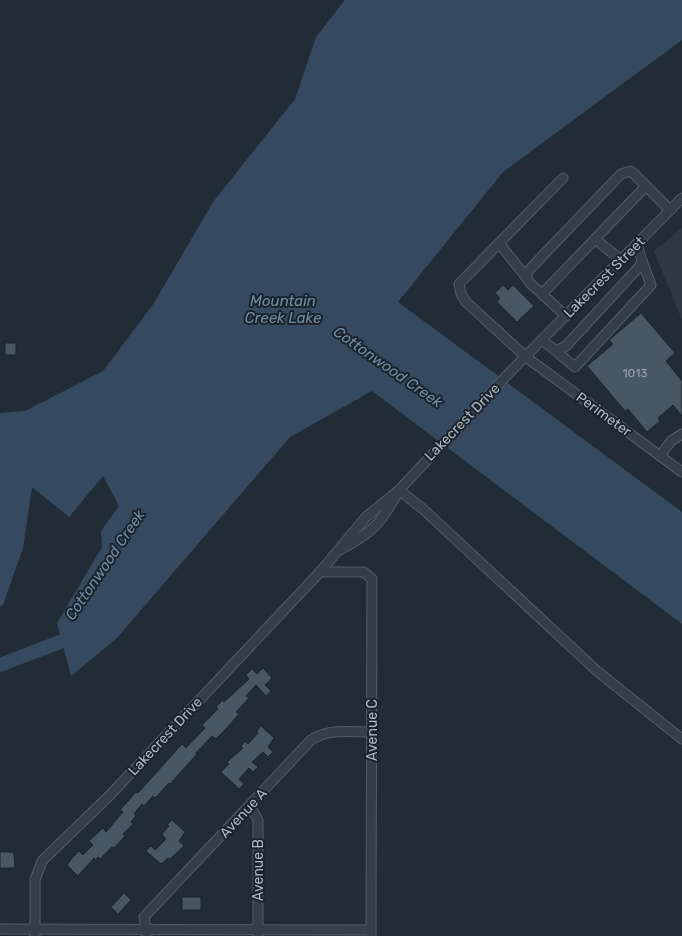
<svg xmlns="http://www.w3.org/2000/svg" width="682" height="936" viewBox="0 0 682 936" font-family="Rubik,sans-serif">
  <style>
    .airport { fill: #2e3944 }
    .water { fill: #354a5e }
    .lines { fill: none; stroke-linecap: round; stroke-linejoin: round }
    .river { stroke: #354a5e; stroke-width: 14 }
    .building { fill: #495763; stroke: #1c252e }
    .minor-casing { stroke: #525c65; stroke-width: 11 }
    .minor { stroke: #343e48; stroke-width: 9 }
    .labels { text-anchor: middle; stroke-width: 4; stroke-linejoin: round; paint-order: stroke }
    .number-label { font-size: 12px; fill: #95a0ac }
    .street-label { font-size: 14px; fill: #aeb9c4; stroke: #1a232c }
    .water-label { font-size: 15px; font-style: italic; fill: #708da8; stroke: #1a232c }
  </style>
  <rect width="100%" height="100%" fill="#212c37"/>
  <path class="airport" d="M682,228v92l-28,-69z"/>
  <path class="water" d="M345,0h337v40l-179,132 -105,130 284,210v112l-310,-233 -82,46 -174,202 -45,37 -14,-53 45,-76 -1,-16 18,-25 -16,-30 -34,41 -37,-30 -9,61 -20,57 -3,1v-193l25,-2 78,-40 51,-68 59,-101 82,-103 21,-62z"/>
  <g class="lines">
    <path class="river" d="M0,665l78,-30"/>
  </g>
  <g class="building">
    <path d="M503,285l5,5 5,-5 21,21 -17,16 -20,-20 3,-4 -5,-5z"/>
    <path d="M641,313l34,40 -9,8 16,20v35l-9,-11 -15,13 2,3 -13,11 -19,-23 -3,2 -38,-45 26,-22 -4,-4z"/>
    <rect x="5" y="343" width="11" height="12"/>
    <path d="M263,668l9,10 -7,7 6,6 -5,5 -10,-11 -10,11 3,2 -13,14 3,2 -14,16 -9,9 -4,-3 -16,17 1,1 -27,30 -1,-1 -14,15 -2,-2 -9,10 -2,-2 -8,10 2,2 -5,6 2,2 -10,10 2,2 -11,12 -2,-1 -12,12 -2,-2 -3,3 -1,-2 -16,18 -11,-11 6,-8 6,-6 4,4 10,-10 -4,-4 14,-13 3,4 17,-20 -3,-2 16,-18 2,1 44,-49 4,4 19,-20 -3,-3 16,-16 -2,-2 7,-7 1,2 25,-23 -3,-4 6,-6 5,5z"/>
    <path d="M261,726l13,12 -6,9 5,5 -5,5 -5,-5 -11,10 6,5 -5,5 -4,-4 -10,11 5,5 -5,5 -18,-17 8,-8 -2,-2 16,-14 -2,-2 4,-5 3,3 10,-11 -1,-2z"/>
    <path d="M172,820l13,12 -6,9 5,5 -14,13 -2,-1 -7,6 -15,-13 5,-5 4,4 11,-11 -4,-5 7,-8 -2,-1z"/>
    <path d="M0,852h12l2,2 1,14h-15z"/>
    <path d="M124,893l7,7 -13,14 -7,-7z"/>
    <rect x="182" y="897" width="19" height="13"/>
  </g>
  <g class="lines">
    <g class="minor-casing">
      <g id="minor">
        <path d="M563,178l-104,106 2,10 5,8 60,55 156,115"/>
        <path d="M595,239l26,21"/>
        <path d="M499,243l27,34"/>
        <path d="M542,294l104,-108"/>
        <path d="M566,316l-36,-33 -4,-6 3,-7 92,-96 10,-3 39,39"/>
        <path d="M542,340l14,11 10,-5 73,-79 3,-6 -5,-17"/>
        <path d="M556,351l19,16 76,-82 -9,-24"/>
        <path d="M660,456l11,-15 11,-7"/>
        <path d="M399,490l24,19 174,162 85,68"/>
        <path d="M340,550c31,-17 40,-25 57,-56"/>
        <path d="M320,572h44l8,7 -1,357"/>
        <path d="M250,806l8,14v116"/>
        <path d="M0,929l371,1"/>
        <path d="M35,936v-56l7,-19 68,-66 210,-223 46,-55 33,-27 113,-120 170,-172"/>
        <path d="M147,936l-3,-19 167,-177c18,-12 40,-8 61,-8"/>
      </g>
    </g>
    <use href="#minor" class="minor"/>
  </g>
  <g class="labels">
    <g class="number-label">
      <text x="635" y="377">1013</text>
    </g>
    <g class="street-label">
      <text transform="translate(604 277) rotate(-45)" y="5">Lakecrest Street</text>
      <text transform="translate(604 414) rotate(36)" y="5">Perimeter</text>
      <text transform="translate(462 422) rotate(-46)" y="5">Lakecrest Drive</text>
      <text transform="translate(372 730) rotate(-90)" y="5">Avenue C</text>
      <text transform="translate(165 736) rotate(-47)" y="5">Lakecrest Drive</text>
      <text transform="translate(243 813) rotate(-47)" y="5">Avenue A</text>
      <text transform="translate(258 870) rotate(-90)" y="5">Avenue B</text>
    </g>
    <g class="water-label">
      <text x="283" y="306">Mountain<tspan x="283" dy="17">Creek Lake</tspan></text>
      <text transform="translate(388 367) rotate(35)" y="5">Cottonwood Creek</text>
      <text transform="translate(105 565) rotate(-56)" y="5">Cottonwood Creek</text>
    </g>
  </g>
</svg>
